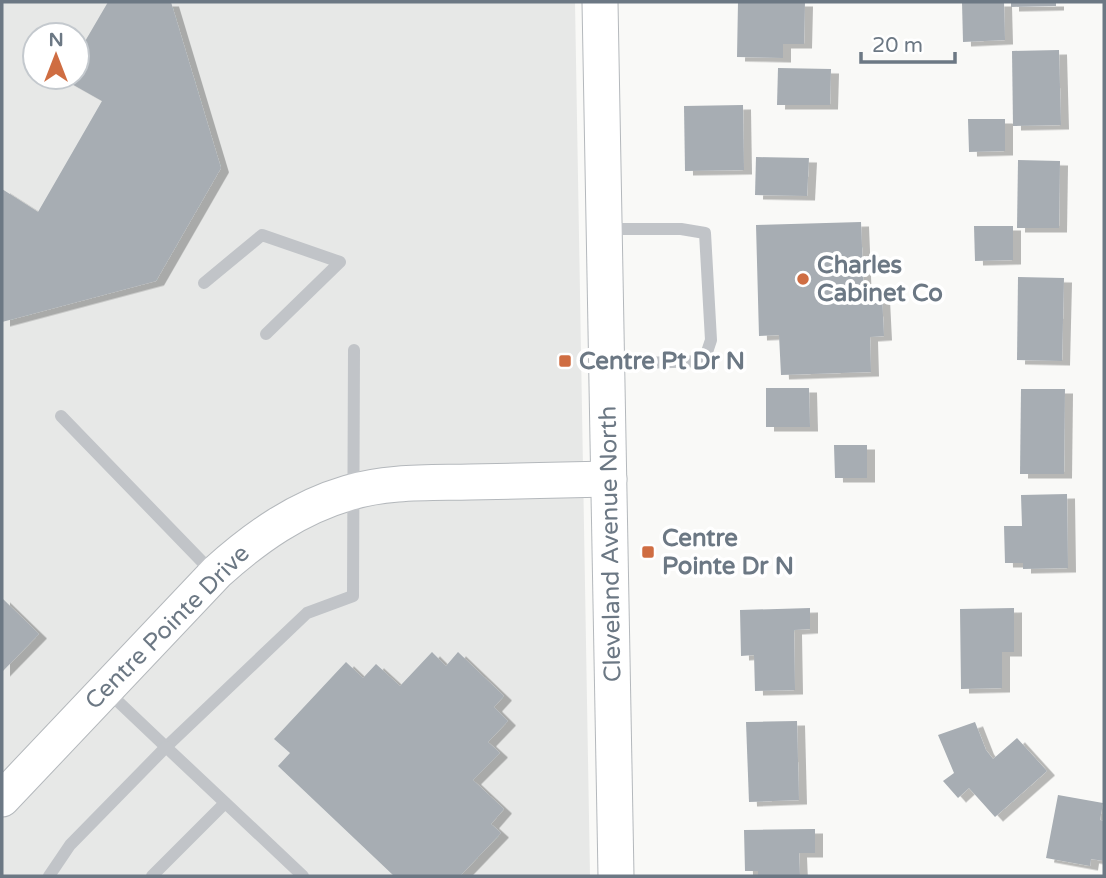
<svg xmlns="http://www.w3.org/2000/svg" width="1106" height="878" viewBox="0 0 1106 878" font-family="'Varela Round',sans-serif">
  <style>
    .built { fill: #e7e8e7; fill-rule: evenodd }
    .building { fill: #a7adb3; filter: url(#shadow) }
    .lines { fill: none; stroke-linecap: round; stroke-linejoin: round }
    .secondary-casing { stroke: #b4b8bc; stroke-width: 37 }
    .lane { stroke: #c1c4c8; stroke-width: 12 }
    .secondary { stroke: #fff; stroke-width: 35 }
    .poi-dot { fill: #cf6d42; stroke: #fff; stroke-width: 2.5 }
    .labels { text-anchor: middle; stroke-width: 7; stroke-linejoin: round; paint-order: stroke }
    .poi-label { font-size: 24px; font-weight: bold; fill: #6c7884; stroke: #fff; text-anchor: start }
    .street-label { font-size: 24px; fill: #6c7884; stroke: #fff }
  </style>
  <defs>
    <filter id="shadow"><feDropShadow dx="8" dy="4.5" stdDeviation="0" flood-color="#0004"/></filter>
  </defs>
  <rect width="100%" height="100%" fill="#f9f9f7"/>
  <path class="built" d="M2,2h573l15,874h-588zM35,35h42v42h-42z"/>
  <g class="building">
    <path d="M108,2h63l50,166 -65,113 -154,41v-133l36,23 64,-111 -39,-22 14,-2v-22z"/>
    <path d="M738,2h67l-1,42h-21v14l-46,-1z"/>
    <path d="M962,2h42l1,38 -42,2z"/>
    <path d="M1011,2h45v4l-45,1z"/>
    <path d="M1059,50l2,75 -48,1 -1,-75z"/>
    <path d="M778,68l53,1 -1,36h-53z"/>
    <path d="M743,105l1,65 -59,1 -1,-65z"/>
    <path d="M968,119h37v32l-36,1z"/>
    <path d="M756,157l53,1 -2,38 -52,-1z"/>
    <path d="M1018,160l42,1 -1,67h-42z"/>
    <path d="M861,222l3,75 18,-1 2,40 -14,1 1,35 -90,3 -2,-40 -20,1 -3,-111z"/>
    <path d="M974,226h39v34l-38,1z"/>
    <path d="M1018,277l46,1 -2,83 -45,-1z"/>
    <path d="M766,388h43l1,39h-44z"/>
    <path d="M1021,389h44l-1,85h-44z"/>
    <path d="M834,445h33v33h-32z"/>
    <path d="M1067,494l1,74 -45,1v-6h-18l-1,-37h18l-1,-31z"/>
    <path d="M2,598l37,36 -37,38z"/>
    <path d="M810,608v21l-16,1 1,60 -40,1 -1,-36 -13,1 -1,-46z"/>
    <path d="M1014,608v44h-12v36l-41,1 -1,-80z"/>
    <path d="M432,652l14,14 12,-14 46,44 -10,11 14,14 -20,21 12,11 -27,27 31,29 -13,15 10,9 -41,43h-66l-116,-110 12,-13 -16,-14 72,-77 17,16 13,-14 24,22z"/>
    <path d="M797,721l2,79 -50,2 -3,-80z"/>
    <path d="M975,722l11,28 7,9 24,-21 30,33 -52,46 -26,-29 -11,10 -15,-17 11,-8 -16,-38z"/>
    <path d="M1058,795l45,8 -3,17 4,1v40l-13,-2 -1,7 -44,-8z"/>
    <path d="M815,829v24h-16l1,23h-42v-5h-13l-1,-41z"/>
  </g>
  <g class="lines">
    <g class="secondary-casing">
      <g id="secondary">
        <path d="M600,2l16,874"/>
        <path d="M2,799l215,-227c39,-35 80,-64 131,-79 39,-12 82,-10 122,-11 46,-1 93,-2 139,-3"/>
      </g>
    </g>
    <g class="lane">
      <path d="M608,229h73l24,4 6,107 -7,21 -95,3"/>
      <path d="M204,283l58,-48 78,27 -74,72"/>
      <path d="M61,416l153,158"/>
      <path d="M107,691l59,56 141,-134 46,-17 1,-246"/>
      <path d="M49,876l21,-31 96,-98 137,129"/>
      <path d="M152,876l73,-73"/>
    </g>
    <use href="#secondary" class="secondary"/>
  </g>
  <g class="poi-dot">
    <circle cx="803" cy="279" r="7"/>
    <rect x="558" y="354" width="14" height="14" rx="3.5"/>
    <rect x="641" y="545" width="14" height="14" rx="3.5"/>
  </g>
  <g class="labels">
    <g class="poi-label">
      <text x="817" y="273">Charles<tspan x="817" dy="28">Cabinet Co</tspan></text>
      <text x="579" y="369">Centre Pt Dr N</text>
      <text x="662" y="546">Centre<tspan x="662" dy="28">Pointe Dr N</tspan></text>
    </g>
    <g class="street-label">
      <text transform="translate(610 544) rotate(-91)" y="8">Cleveland Avenue North</text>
      <text transform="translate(167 627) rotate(-45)" y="8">Centre Pointe Drive</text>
    </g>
  </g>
  <rect width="1106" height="878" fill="none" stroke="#6c7884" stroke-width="7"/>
  <g transform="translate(56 56)"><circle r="33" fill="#ffffff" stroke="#c4c9ce" stroke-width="2"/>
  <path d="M0-5L12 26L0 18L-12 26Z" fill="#cf6d42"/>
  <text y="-10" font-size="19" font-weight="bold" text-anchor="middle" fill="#6c7884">N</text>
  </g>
  <path d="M861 52v10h94v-10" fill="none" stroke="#6c7884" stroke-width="3.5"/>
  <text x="872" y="52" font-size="21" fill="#6c7884" stroke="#ffffff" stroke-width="5" paint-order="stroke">20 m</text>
</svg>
